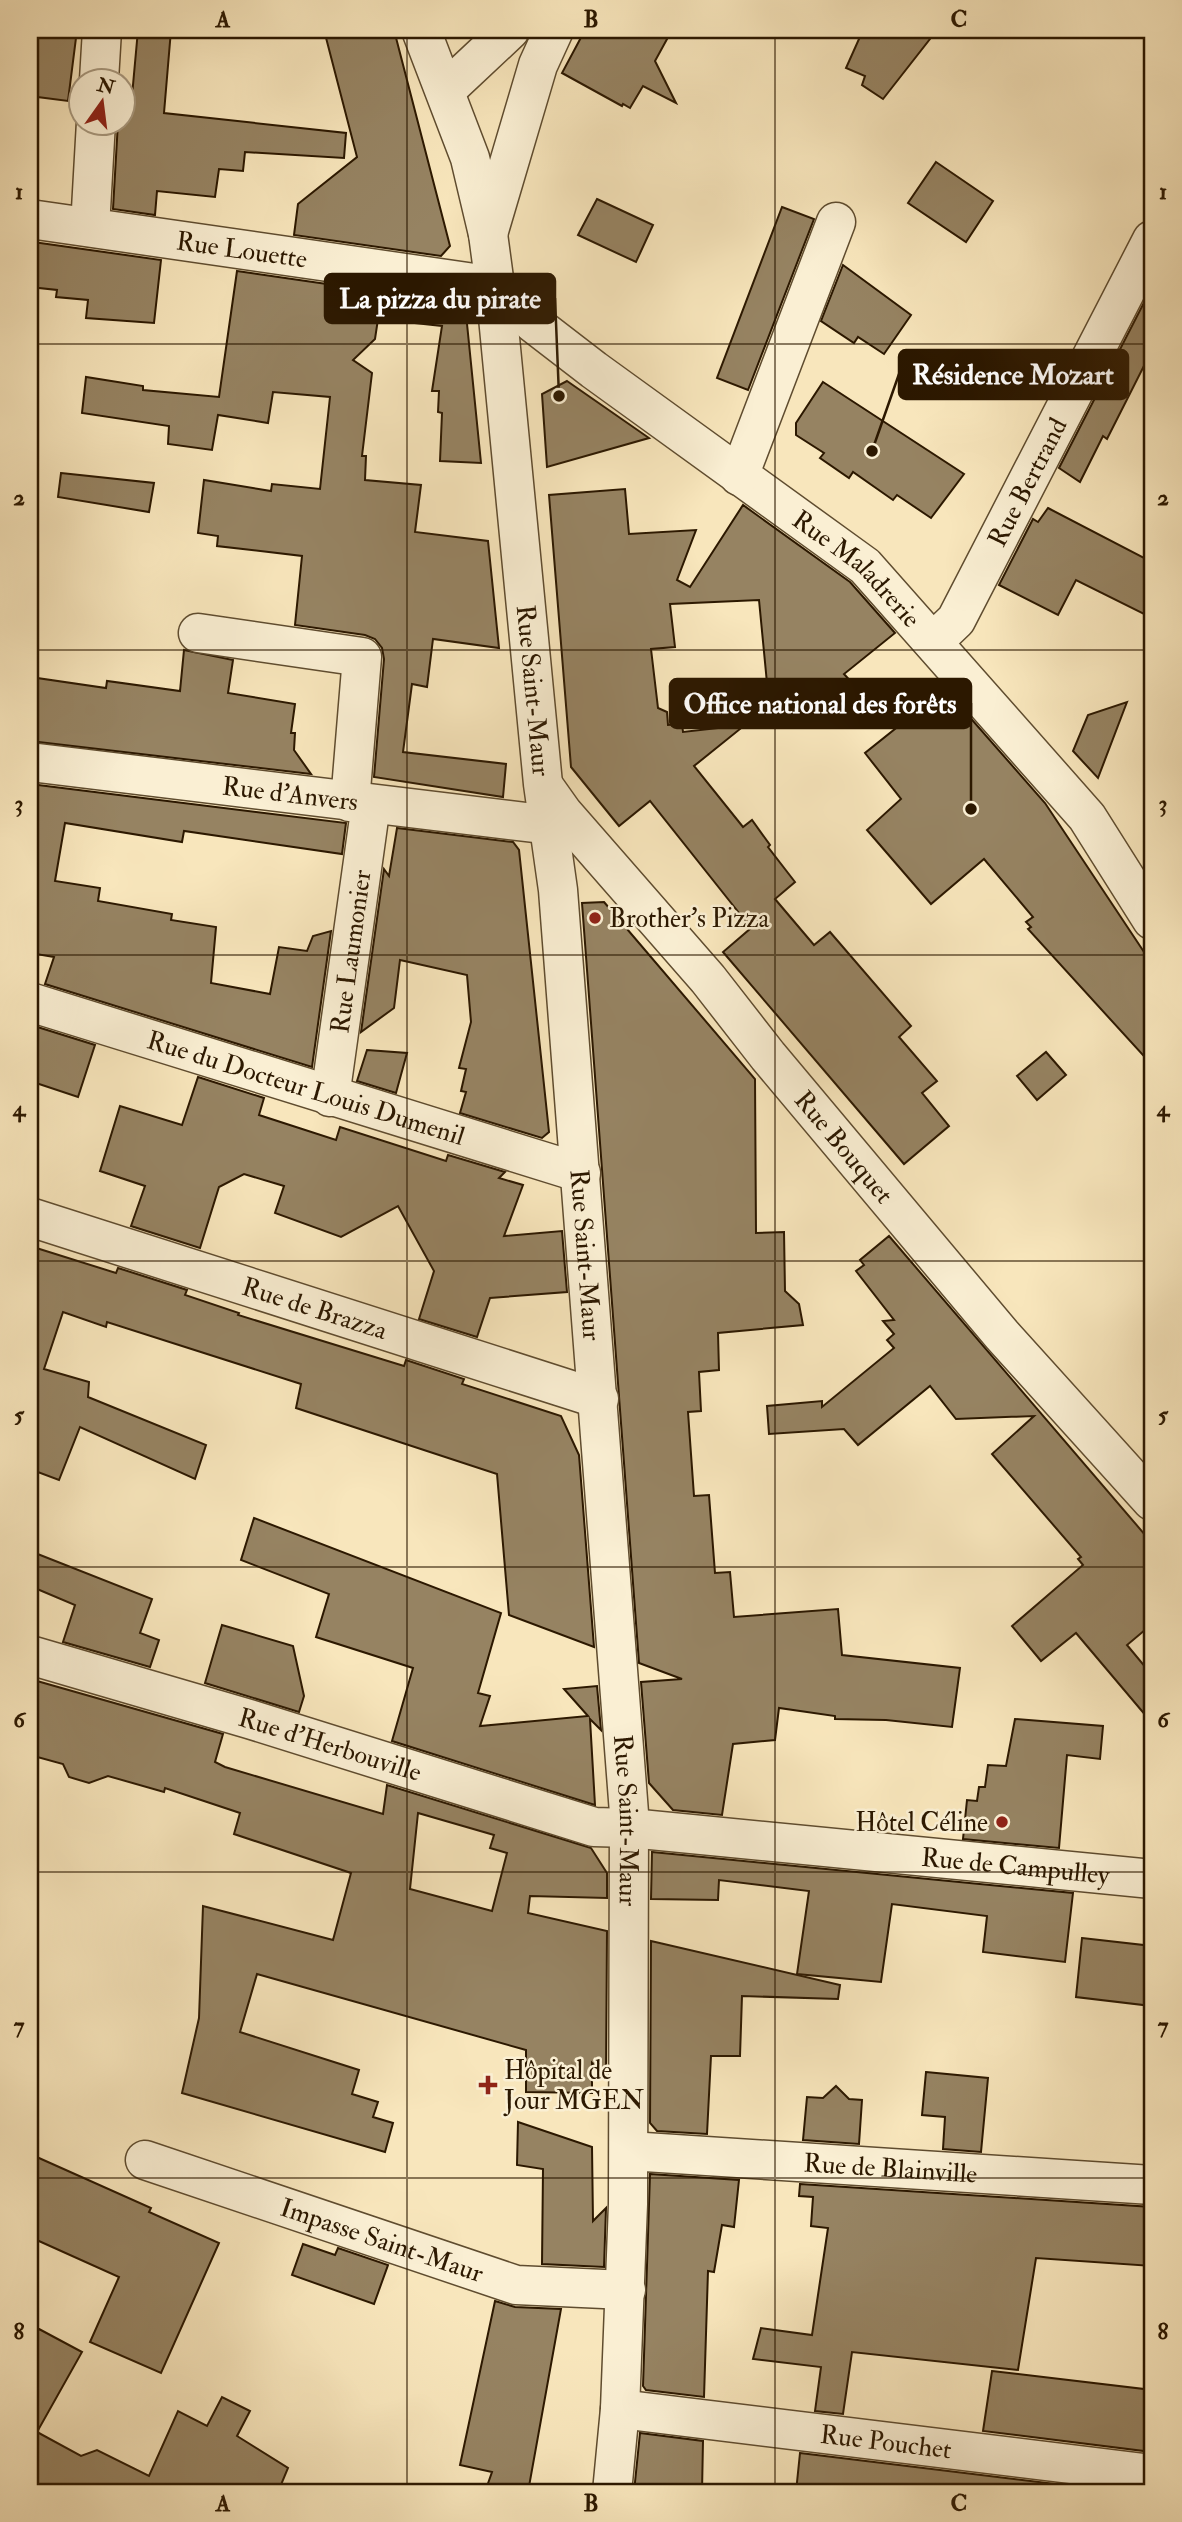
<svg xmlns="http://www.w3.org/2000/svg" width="1182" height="2522" viewBox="0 0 1182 2522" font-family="'IM FELL Double Pica',serif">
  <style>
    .building { fill: #968362; stroke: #2c1800; stroke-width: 2; fill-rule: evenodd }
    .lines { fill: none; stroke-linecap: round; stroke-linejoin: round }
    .minor-casing { stroke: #5f4c2f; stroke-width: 41 }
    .minor { stroke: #faefd3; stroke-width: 38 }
    .grid { fill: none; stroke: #2c1800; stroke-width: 2; stroke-opacity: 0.55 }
    .poi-dot { fill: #8f2418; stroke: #faefd3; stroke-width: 2.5 }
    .labels { text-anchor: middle; stroke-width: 5; stroke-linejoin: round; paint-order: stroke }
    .street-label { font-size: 26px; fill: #2c1800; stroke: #faefd3 }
    .poi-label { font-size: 26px; fill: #2c1800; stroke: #faefd3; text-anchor: start }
    .leader { fill: none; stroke: #2c1800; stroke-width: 2.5 }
    .callout-dot { fill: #2c1800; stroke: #faefd3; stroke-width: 2.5 }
    .callout { fill: #2c1800; stroke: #2c1800; stroke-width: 2.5 }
    .callout-label { font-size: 28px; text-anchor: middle; font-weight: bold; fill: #fff }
    .neatline { fill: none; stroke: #2c1800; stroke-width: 2.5 }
    .grid-label { font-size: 23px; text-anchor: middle; font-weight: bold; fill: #2c1800 }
  </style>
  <rect width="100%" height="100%" fill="#f8e6bc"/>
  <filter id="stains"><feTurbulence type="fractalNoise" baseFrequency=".00286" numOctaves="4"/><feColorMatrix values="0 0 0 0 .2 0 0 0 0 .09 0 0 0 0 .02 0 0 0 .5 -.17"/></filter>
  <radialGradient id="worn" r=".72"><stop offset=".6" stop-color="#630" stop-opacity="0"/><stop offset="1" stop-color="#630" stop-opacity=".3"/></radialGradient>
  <g class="building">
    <path d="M30,30h47l-9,71 -38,-5z"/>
    <path d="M138,30h33l-7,83 182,20 -2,25 -99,-6 -2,19 -24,-2 -4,28 -58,-6 -2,24 -42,-6 5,-87h4v-27l10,1z"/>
    <path d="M324,30h70l56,216 -9,10 -147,-21 4,-31 59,-47z"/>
    <path d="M585,30h87l-17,31 21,42 -33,-17 -13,22 -7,-4 -1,2 -60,-33z"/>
    <path d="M863,30h74l-54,69 -21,-14 3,-9 -19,-8z"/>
    <path d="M936,162l57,39 -27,41 -58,-39z"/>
    <path d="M597,199l56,26 -17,37 -58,-27z"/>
    <path d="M782,207l32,12 -66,171 -31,-12z"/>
    <path d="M33,242l128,18 -7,63 -68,-5 2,-18 -32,-3 1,-7 -27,-3z"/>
    <path d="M843,265l68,50 -27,39 -26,-17 -4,6 -33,-22z"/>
    <path d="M237,271l228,33 16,159 -41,-2 2,-48 -4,-1 1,-21h-7l10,-65 -64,-7 -3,20 -22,21 19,13 -10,83h4l-1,24 56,5 -6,47 73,9 11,107 -66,-9 -6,48 -15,-3 -9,68 103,12 -3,33 -129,-20 10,-118 -2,-11 -7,-9 -10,-4 -70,-10 7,-69 -85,-10 1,-10 -20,-3 6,-53 67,11 1,-7 48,5 10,-92 -57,-5 -5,31 -50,-8 -6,35 -44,-6 1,-18 -87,-13 4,-36 57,9v4l76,7z"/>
    <path d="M1152,287v63l-45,89 -4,-3 -23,46 -21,-14z"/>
    <path d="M567,381l82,57 -102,29 -5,-73z"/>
    <path d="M823,382l141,92 -33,44 -34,-23 -4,5 -40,-28 -4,6 -29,-20 4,-5 -28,-18v-12z"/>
    <path d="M61,473l93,10 -5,29 -91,-15z"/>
    <path d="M625,489l4,45 67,-4 -19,50 13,7 53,-82 107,77 45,51 -51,41 9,10 -51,41 -35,-42 -8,-83 -89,4 5,43 -24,2 7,59 9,4 1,13 14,-1 1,8 62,-7 -51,41 49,61 9,-7 18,25 -2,2 27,35 -20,17 39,46 16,-13 81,94 -12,11 38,44 -15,12 27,33 -45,38 -181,-212 28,-24 -101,-127 -31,25 -48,-59 -22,-272z"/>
    <path d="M1048,508l104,54v56l-76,-38 -18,35 -59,-30 34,-66 5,3z"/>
    <path d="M184,650l49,10 -5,33 67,11 -4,29h4l-1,17 17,24 -281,-33v-64l76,11 1,-7 73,10z"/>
    <path d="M945,689l100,114 107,161v101l-124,-136 3,-2 -5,-5 7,-5 -49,-58 -53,45 -64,-74 34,-31 -36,-46z"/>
    <path d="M1127,702l-29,76 -25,-27 15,-36z"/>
    <path d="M30,784l316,39 -4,31 -158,-23 -2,11 -117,-19 -10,58 45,7 -2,13 74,13 -1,6 45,7 -5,56 59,11 9,-47 28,4 6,-15 18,-5 -19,136 -267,-83 9,-27 -24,-4z"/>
    <path d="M397,828l116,14 6,8 30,282 -7,6 -82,-25 6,-21 -5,-1 5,-22 -7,-1 12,-46 -4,-47 -67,-15 -6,48 -33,24 23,-163 5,7z"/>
    <path d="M604,902l151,177 1,154 28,-1 1,59 14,13 4,21 -85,8 1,37 -20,2 2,39 -13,1 6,84 15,-1 6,78 15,-1 4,45 104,-8 4,46 118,13 -8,59 -66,-7 -51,-1v-3l-56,-8 -4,32 -42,4 -11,71 -49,-5 -24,-27 -8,-101 41,-3 -43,-16 -57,-760z"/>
    <path d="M31,1025l64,20 -17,52 -48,-16z"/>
    <path d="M367,1050l40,3 -11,40 -39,-12z"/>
    <path d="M1046,1052l20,23 -29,25 -20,-24z"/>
    <path d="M198,1077l66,21 -5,17 77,25 4,-13 106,34 2,-6 57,17 -6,6 24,7 -19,51 58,-5 5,61 -77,6 -13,39 -58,-18 15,-48 -36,-65 -57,31 -66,-24 9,-27 -40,-12 -25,13 -19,61 -69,-22 14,-40 -45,-15 20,-65 62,19z"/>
    <path d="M889,1236l263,307v81l-25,21 25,30v48l-76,-90 -35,28 -29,-35 71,-61 -5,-6 3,-2 -89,-103 42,-38 -78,3 -26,-33 -72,59 -14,-16 -75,5 -2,-28 55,-5v6l72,-59 -7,-8 7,-6 -11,-13 11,-1 -38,-49 8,-6 -4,-5z"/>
    <path d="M30,1246l86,27 2,-5 69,22 -2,5 54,18 -1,2 166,51 2,-6 58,19 -2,5 99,32 18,39 15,192 -85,-32 -12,-141 -201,-66 5,-24 -194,-62 -1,5 -43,-15 -19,57 45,13 -1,15 118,48 -11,34 -115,-52 -21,53 -24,-9 -5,-15z"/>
    <path d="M254,1518l247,95 -23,80 12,3 -10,30 108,-10 -24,-27 33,-3 4,44 -11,-11 5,86 -203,-64 21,-73 -97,-31 13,-43 -88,-34z"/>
    <path d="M30,1551l122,48 -12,34 19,7 -9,27 -87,-25 12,-37 -45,-19z"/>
    <path d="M222,1625l71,21 11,50 -5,16 -94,-29z"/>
    <path d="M30,1679l193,55 -8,28 10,5 158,47 4,-29 204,63 16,25v25l-77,-2 -2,17 79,18 -1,147 -14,-15v30l-66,-1v-42l-269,-76 -17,58 119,38 -7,24 26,8 -5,15 20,6 -8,29 -203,-59 17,-75 4,-112 130,34 18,-67 -117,-39 6,-21 -75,-25 -1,4 -56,-16 -19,7 -20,-6 -6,-13 -33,-9zM418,1813l76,22 -4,13 17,5 -15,58 -82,-22z"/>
    <path d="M1015,1719l88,7 -3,33 -33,-4 -8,93 -96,-9 4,-39 10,1 2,-14h6l3,-22 18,1z"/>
    <path d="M652,1852l421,41 -8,69 -82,-10 4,-36 -95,-12 -11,78 -84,-8 12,-83 -90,-11 -1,20 -67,-1z"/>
    <path d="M1082,1938l70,8v60l-76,-9z"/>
    <path d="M651,1941l189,44 -2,14 -96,-3 -2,60h-29l-4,78 -50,-3 -7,-8z"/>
    <path d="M926,2072l62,6 -7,74 -38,-3 2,-32 -23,-2z"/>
    <path d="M836,2086l13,13 13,1 -3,44 -56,-4 4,-43 16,1z"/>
    <path d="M518,2122l74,25 1,74 13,-13 -2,59 -62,-3 1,-95 -26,-4z"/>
    <path d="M30,2154l121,54 -2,4 70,31 -58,130 -71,-31 29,-65 -89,-40z"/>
    <path d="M650,2174l89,6 -5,47 -12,-2 -8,47 -6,-1 -4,126 -58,-7 -3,-4z"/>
    <path d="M800,2184l352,23v59l-116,-8 -18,112 -166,-18 -9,62 -28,-3 6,-44 -68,-8 8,-31 51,7 16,-107 -17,-2 2,-29 -14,-1z"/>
    <path d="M303,2244l32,11 3,-7 50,17 -14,39 -82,-29z"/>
    <path d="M495,2301l20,6 46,2 -33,183h-43l7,-20 -32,-7z"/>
    <path d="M39,2329l43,23 -45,80 44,24 16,-6 52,26 29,-65 29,15 15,-29 28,14 -13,25 51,32 -10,24h-248v-147z"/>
    <path d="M992,2371l160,19v62l-169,-21z"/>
    <path d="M640,2433l63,8 -1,51h-68z"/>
    <path d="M800,2453l321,39h-325z"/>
  </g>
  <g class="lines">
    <g class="minor-casing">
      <g id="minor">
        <path id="s1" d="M421,30l49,128 18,76 7,52 48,498 15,106 71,923 -1,391 -8,205 -8,83"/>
        <path d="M99,80l3,-50"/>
        <path d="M446,90l64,-60"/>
        <path id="s2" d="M30,219l465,67"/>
        <path d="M90,227l6,-105"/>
        <path d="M488,234l50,-169 16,-35"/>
        <path id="s3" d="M495,286l38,37 61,47 271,196 222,251 65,103"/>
        <path d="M739,476l97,-254"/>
        <path d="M198,633l164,24 -12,145"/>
        <path id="s4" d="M933,642l23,-22 196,-380"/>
        <path id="s5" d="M30,762l521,63"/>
        <path id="s6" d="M546,789l17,24 145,166 60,77 234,279 150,166"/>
        <path id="s7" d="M30,1002l551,171"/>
        <path id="s8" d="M330,1097l41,-293"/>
        <path id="s9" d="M30,1217l569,182"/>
        <path id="s10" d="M30,1655l219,64 345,108 36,1 522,51"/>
        <path id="s11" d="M629,2151l523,34"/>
        <path id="s12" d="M145,2160l371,125 110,5"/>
        <path id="s13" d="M620,2409l532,65"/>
      </g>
    </g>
    <use href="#minor" class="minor"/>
  </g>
  <path class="grid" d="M407,30v2462M775,30v2462M30,344h1122M30,650h1122M30,955h1122M30,1261h1122M30,1567h1122M30,1872h1122M30,2178h1122"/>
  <g class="poi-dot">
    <circle cx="595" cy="918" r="7"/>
    <circle cx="1002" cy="1822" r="7"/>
    <path d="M484.5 2074.5h7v7h7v7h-7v7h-7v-7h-7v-7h7z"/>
  </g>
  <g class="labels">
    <g class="street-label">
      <text dy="9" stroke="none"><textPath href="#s2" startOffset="214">Rue Louette</textPath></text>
      <text dy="9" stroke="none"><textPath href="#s4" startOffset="187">Rue Bertrand</textPath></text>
      <text dy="9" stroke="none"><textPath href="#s3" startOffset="460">Rue Maladrerie</textPath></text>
      <text dy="9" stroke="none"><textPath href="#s1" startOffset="674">Rue Saint-Maur</textPath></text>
      <text dy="9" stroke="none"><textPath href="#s5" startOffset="262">Rue d'Anvers</textPath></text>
      <text dy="9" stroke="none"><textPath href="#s8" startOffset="147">Rue Laumonier</textPath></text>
      <text dy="9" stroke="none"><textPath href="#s7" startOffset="289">Rue du Docteur Louis Dumenil</textPath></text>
      <text dy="9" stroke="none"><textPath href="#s6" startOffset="466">Rue Bouquet</textPath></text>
      <text dy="9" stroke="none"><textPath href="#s1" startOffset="1241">Rue Saint-Maur</textPath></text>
      <text dy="9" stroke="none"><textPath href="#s9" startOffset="299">Rue de Brazza</textPath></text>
      <text dy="9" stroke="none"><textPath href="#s10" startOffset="313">Rue d'Herbouville</textPath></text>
      <text dy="9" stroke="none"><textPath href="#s1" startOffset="1808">Rue Saint-Maur</textPath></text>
      <text dy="9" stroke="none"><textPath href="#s10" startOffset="1013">Rue de Campulley</textPath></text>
      <text dy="9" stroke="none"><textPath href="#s11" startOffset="262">Rue de Blainville</textPath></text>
      <text dy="9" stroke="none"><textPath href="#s12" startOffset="250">Impasse Saint-Maur</textPath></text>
      <text dy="9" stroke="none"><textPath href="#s13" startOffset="268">Rue Pouchet</textPath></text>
    </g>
    <g class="poi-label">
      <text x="609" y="927">Brother's Pizza</text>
      <text x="988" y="1831" text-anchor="end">Hôtel Céline</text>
      <text x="504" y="2079">Hôpital de<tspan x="504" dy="30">Jour MGEN</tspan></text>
    </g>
  </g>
  <path class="leader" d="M559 396L555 298M872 451L899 374M971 809L971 703"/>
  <g class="callout-dot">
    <circle cx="559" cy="396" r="7"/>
    <circle cx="872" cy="451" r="7"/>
    <circle cx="971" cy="809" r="7"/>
  </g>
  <g class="callout">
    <rect x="325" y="274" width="230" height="49" rx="7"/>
    <rect x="899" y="350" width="229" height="49" rx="7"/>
    <rect x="670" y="679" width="301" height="49" rx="7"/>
  </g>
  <g class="callout-label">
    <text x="440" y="308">La pizza du pirate</text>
    <text x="1013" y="384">Résidence Mozart</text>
    <text x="820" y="713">Office national des forêts</text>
  </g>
  <rect width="1182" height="2522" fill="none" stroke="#f8e6bc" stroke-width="77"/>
  <g transform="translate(102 102) rotate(14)"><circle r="33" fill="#faefd3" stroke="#a8997f" stroke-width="2"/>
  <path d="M0-5L12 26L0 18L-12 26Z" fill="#8f2418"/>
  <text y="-10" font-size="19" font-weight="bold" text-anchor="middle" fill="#2c1800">N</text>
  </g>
  <rect x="38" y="38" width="1106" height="2446" class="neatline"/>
  <g class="grid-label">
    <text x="223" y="27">A</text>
    <text x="591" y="27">B</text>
    <text x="959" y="27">C</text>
    <text x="19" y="199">1</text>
    <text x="1163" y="199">1</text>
    <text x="19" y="505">2</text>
    <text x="1163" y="505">2</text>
    <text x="19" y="811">3</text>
    <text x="1163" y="811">3</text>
    <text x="19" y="1116">4</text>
    <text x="1163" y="1116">4</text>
    <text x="19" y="1422">5</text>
    <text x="1163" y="1422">5</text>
    <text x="19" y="1727">6</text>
    <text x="1163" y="1727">6</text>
    <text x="19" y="2033">7</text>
    <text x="1163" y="2033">7</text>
    <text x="19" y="2339">8</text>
    <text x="1163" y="2339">8</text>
    <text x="223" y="2511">A</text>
    <text x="591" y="2511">B</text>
    <text x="959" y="2511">C</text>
  </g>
  <rect width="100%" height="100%" filter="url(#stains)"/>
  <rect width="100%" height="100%" fill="url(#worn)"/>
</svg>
